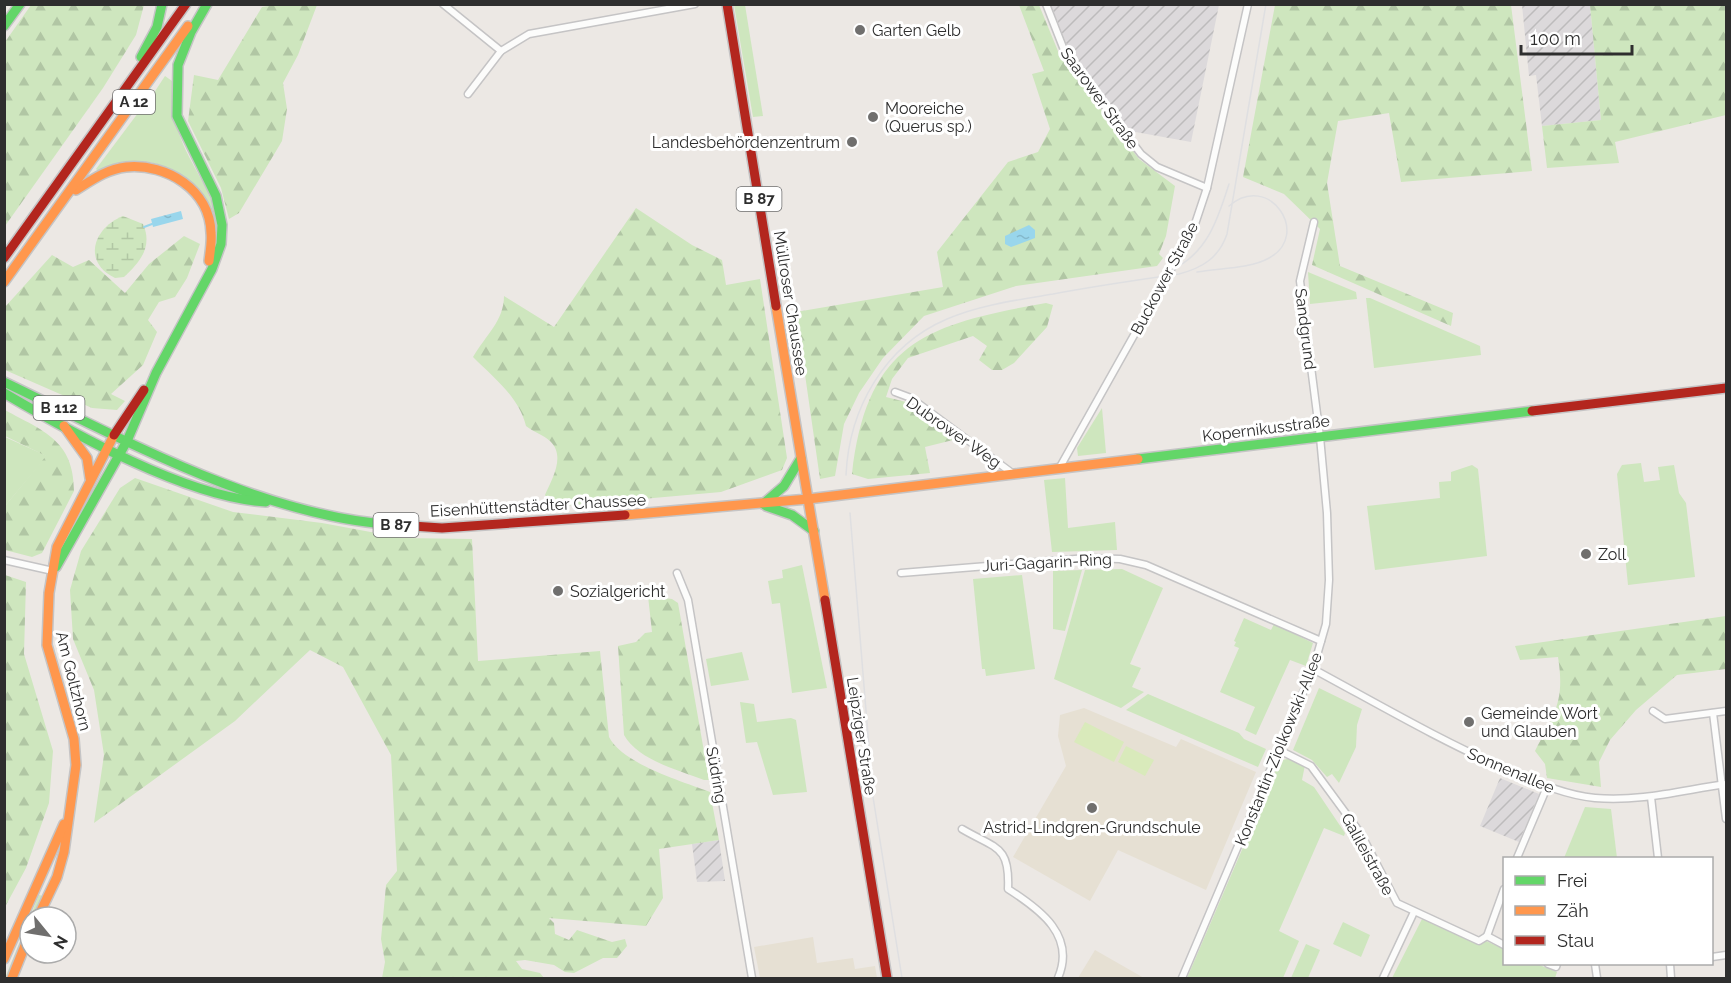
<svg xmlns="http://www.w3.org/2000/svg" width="1731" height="983" viewBox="0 0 1731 983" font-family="Raleway,sans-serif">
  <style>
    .industrial { fill: url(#industrial-furrows) }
    .education { fill: #e6e0d3 }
    .green { fill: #cee6be }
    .forest { fill: url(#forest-firs) }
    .wetland { fill: url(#wetland-marsh) }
    .pitch { fill: #d9eabb }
    .water { fill: url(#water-ripples) }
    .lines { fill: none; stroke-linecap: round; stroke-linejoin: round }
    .stream { stroke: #99d6ec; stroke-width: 2 }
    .street-casing { stroke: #c5c4c5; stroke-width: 9 }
    .fast-casing { stroke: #c5c4c5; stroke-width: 12 }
    .slow-casing { stroke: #c5c4c5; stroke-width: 12 }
    .jam-casing { stroke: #c5c4c5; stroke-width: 12 }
    .street { stroke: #fcfcfb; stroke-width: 6 }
    .fast { stroke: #63d668; stroke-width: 9 }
    .slow { stroke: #ff974d; stroke-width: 9 }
    .jam { stroke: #b3261e; stroke-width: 9 }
    .tram { stroke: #dfdfe1; stroke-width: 1.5 }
    .poi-dot { fill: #706f6e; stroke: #fff; stroke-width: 2 }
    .labels { text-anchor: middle; stroke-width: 6; stroke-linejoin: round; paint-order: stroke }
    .shield { fill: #fff; stroke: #6d6d6d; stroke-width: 1.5 }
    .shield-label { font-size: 15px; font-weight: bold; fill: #2e2e2e }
    .poi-label { font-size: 16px; fill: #2e2e2e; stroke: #fff; text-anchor: start }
    .street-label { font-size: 16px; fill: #2e2e2e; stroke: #fff }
  </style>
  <defs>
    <pattern id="industrial-furrows" width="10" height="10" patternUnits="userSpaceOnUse" patternTransform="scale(1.5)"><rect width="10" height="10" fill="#dcd9db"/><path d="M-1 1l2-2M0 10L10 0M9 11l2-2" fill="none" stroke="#bdbbbc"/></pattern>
    <pattern id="forest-firs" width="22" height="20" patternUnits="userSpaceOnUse" patternTransform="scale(1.5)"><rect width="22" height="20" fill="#cee6be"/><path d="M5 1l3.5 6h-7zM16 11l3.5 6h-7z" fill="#b1c6a4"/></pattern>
    <pattern id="wetland-marsh" width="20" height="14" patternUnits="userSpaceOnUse" patternTransform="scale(1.5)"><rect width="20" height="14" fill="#cee6be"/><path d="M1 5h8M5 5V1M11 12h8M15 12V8" fill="none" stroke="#b1c6a4"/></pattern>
    <pattern id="water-ripples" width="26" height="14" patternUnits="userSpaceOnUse" patternTransform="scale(1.5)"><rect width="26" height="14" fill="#99d6ec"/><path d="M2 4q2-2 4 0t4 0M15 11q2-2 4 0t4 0" fill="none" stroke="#84b8cb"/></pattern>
  </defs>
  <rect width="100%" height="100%" fill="#ece8e4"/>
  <g class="industrial">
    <path d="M1051,5h168l-28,137 -61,-11 -42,-52 -21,-34z"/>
    <path d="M1522,5h68l11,115 -59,6 -6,-51 -7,1z"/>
    <path d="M1500,778l39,16 -20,48 -39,-16z"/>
    <path d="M719,840l6,41 -28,1 -5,-38z"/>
  </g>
  <g class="education">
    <path d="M1084,708l92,39 5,-8 75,33 -50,118 -88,-40 -28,51 -77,-44 53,-91 -8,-30 2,-21z"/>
    <path d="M813,937l4,26 36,-5 2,11 20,-3 2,12h-117l-6,-31z"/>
    <path d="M1095,950l49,28h-66z"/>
  </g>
  <g class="green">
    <path d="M734,5h11l18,111 -10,1z"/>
    <path d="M165,76l7,5c1,16 1,31 5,46 9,33 32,57 41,93l-4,2c-15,-50 -69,-77 -116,-51l-2,-2 42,-56 2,1z"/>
    <path d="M1308,272l48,20 1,7 -47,5z"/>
    <path d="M1366,298h4l110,48 1,9 -107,13z"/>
    <path d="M1102,408l4,45 -28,3 -1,-8z"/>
    <path d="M5,437l42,19 -42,50z"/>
    <path d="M1641,463l3,19 16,-2 -2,-13 16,-2 5,28 7,10 9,74 -67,8 -11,-111 5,-9z"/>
    <path d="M1472,465l6,4 9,87 -112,14 -8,-64 73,-8 -1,-16 12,-1v-9z"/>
    <path d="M1065,478l3,50 47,-6 2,28 -65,2 -8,-72z"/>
    <path d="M802,565l25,123 -35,5 -12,-90 -8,1 -4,-23 15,-3 -1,-8z"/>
    <path d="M1122,569l41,19 -33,76 11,4 -9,19 12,5 -23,16 -67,-29 31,-109z"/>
    <path d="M1082,570l-17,61 -12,-2v-58z"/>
    <path d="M1022,575l13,94 -49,7 -1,-7h-3l-9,-90z"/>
    <path d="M1244,618l27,12 3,-6 39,19 -7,23 -16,-6 -34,75 -11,-5 10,-23 -35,-15 19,-44 -5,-2 2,-4 -2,-1z"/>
    <path d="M742,652l7,28 -38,6 -5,-27z"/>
    <path d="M1319,688l43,21 -5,16 -1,22 -17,36 -7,-9 -5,3 -15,-17 -19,-10z"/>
    <path d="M1148,694l91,39 5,6 22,10 -8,18 -132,-57z"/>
    <path d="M740,702l14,2 3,18 34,-4 5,2 11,72 -34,3 -16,-53 -11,1z"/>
    <path d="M1290,758l15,7 -3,15 12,7 31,46 -1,3 -20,-8 -45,103 20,10 -16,37h-96l93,-217z"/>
    <path d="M1585,807l26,2 6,49h-53z"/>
    <path d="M39,895l4,1 -10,21h-3v6l-23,55h-2z"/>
    <path d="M1422,919l57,26 7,-4 18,8v15h33l20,8 -2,6h-163z"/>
    <path d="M1343,922l27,13 -9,22 -28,-13z"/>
    <path d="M1306,944l14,6 -12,28h-17z"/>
  </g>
  <g class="forest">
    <path d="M282,4l35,1 -19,50 -15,28 4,26 -5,32 -43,72 -10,6 -8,-31 -33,-67 6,-46 24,5 44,-73z"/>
    <path d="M31,5h113l-8,30 -33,53 -98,138v-184z"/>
    <path d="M1019,5h20l21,51 79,103 36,27 -9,50 -7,18 4,4 -6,8 -141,20 -92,30 -41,42 -24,35 -15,31 -9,52 -15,3 -24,-167 147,-25 -6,-35 71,-90 30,-10 12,-23 -18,-55 12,-3z"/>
    <path d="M1275,5h236l21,166 -131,11 -12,-69 -51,8 -11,62 13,83 113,47 -2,13 -139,-61 8,-36 -36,-35 -41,-17z"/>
    <path d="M1590,5h136v110l-111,27 4,21 -72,5 -5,-42 59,-6z"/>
    <path d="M636,208l56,37 30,15 4,25 34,-6 27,179 -5,12 -61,22 -169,15 -7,-12c7,-16 21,-39 5,-54 -6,-6 -17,-9 -24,-15 -7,-29 -32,-48 -53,-69 12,-21 31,-36 31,-61l50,31z"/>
    <path d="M184,236l16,8 -13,34 -12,19 -16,5 -11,18 9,12 -14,33 -32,29 14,7 -8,9 -25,-2 -87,-38v-63l47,-52 21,12 16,-7 36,33 24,-29z"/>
    <path d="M1046,303l7,2 -6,22 -33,36 -12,7h-10l-13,-10 8,-14 -14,-10 -65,22 -16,21 -6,18 20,5 51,37 -32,8 5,26 -62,6 -16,-5c15,-133 76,-150 194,-171z"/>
    <path d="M5,410c38,21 69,30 69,81l-32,62 -10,4 -27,-7v-44l41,-50 -41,-20z"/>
    <path d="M135,478l98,34 89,11 81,15 69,1 6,122 122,-10 9,86c15,28 73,44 101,55l9,48 -60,9 4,49 -17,28 -97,-8 5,5 1,11 14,6 8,-10 35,12 13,-3 2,7 -10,12h-14l-29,15 -9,-1 -11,-7 -29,-5 -9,1 6,8 18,4 4,5h-162l3,-16 -4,-23 5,-54 11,-14 -6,-116 -48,-88 -33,-17 -75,71 -141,102 10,-68 -10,-65 -21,-51 -3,-49 11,-39 39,-63z"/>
    <path d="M5,575l21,7 -2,72 29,97 -4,52 -23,65 -21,39z"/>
    <path d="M648,596l24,3 6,4 31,177h-5c-26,-10 -66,-20 -80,-45l-6,-89 18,-4 9,-9 7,-1z"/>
    <path d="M1726,616v53l-49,6 -41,35 -26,30 -11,22 2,25 -54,-9 -2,-14 -10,-13c20,-38 30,-50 23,-94l-38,3 -5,-14z"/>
  </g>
  <path class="wetland" d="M123,216l20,8c10,23 -3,38 -19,53l-9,1c-33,-16 -22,-50 8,-62z"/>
  <g class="pitch">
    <path d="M1085,722l39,20 -10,20 -40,-20z"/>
    <path d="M1126,746l28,14 -9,16 -27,-14z"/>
  </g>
  <g class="water">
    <path d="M181,211l2,8 -30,8 -2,-8z"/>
    <path d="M1029,225l6,5v8l-24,9 -6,-3v-8z"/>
  </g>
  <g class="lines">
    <path class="stream" d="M144,227l8,-3"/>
    <g class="street-casing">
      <g id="street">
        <path d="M443,4l58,47"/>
        <path d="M1046,4l20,51 75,99 16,13 50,21"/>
        <path d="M468,94l33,-43 28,-17 166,-30"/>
        <path d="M895,392l16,6 101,75"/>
        <path d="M1060,467l133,-237 14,-42 41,-184"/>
        <path d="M4,560l49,11"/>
        <path d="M677,573l11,27 64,378"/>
        <path d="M901,573l186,-15 33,1 26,6 175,76"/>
        <path d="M1313,669c65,35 128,72 195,101 28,12 56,25 87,28 45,4 88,-8 131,-14"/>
        <path d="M1653,711l12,8 61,-8"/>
        <path d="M1713,713l13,106"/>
        <path d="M1279,750l32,16 50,68 36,69 82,38 8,-5"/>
        <path d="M1651,797l7,61"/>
        <path d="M962,829c34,20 48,16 46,60 33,21 68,47 50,89"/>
        <path d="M1517,858l30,-71"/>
        <path d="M1487,936l17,-47"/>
        <path d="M1487,936l17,9"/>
        <path d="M1712,957l14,-2"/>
        <path d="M1548,964l8,3 1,-3"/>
        <path d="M1595,964l2,14"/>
        <path d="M1670,964l1,14"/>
        <path d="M1182,978l131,-309 13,-45 3,-44 -2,-67 -7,-76 -20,-156 14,-59"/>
        <path d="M1383,978l31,-66"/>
      </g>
    </g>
    <g class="fast-casing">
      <g id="fast">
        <path d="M4,26l16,-22"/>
        <path d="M141,57l16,-30 5,-23"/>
        <path d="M4,382c119,57 261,136 393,143"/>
        <path d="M4,393c68,40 184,105 262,109"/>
        <path d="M127,441l29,-68 56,-104 9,-25 1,-19 -6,-29 -39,-80 1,-51 13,-33 16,-28"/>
        <path d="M1138,459l394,-48"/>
        <path d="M763,504l21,-18 17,-28"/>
        <path d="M766,506l26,9 22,16"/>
        <path d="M56,567l71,-126"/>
      </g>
    </g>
    <g class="slow-casing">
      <g id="slow">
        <path d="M76,190c16,-10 31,-21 50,-23 41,-4 84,23 85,66 1,9 -1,19 -2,28"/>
        <path d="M4,282l184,-256"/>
        <path d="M64,426l23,32 3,20"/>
        <path d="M625,515l183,-16 -32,-193"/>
        <path d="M825,600l-17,-101 330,-40"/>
        <path d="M38,917l19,-40 7,-25 12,-87 -2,-26 -27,-94 2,-52 8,-46 57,-112"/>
        <path d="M4,959l60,-135"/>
        <path d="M12,978l18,-45"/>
      </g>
    </g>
    <g class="jam-casing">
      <g id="jam">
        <path d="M727,4l49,302"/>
        <path d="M4,258l182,-254"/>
        <path d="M1532,411l194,-23"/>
        <path d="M114,435l30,-45"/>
        <path d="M397,525l45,3 183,-13"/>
        <path d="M825,600l62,378"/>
      </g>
    </g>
    <use href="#street" class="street"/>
    <use href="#fast" class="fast"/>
    <use href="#slow" class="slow"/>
    <use href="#jam" class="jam"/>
    <g class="tram">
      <path d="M1171,270c36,-16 47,-51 58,-86"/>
      <path d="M1197,272c22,-4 53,-3 72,-14 43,-23 0,-87 -40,-52"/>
      <path d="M846,475c3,-66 38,-129 101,-156 33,-14 70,-19 106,-25 42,-8 84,-14 126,-20 23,-6 40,-16 48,-40l39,-230"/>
      <path d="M850,513l23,284 29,181"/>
    </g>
  </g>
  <g class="poi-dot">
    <circle cx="860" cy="30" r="6"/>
    <circle cx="873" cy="117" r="6"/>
    <circle cx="852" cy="142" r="6"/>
    <circle cx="1586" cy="554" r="6"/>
    <circle cx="558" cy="591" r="6"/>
    <circle cx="1469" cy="722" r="6"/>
    <circle cx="1092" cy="808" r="6"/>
  </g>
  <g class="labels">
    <g class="shield">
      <rect x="113" y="90" width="42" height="24" rx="4.5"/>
      <rect x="736.5" y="187" width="45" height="24" rx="4.5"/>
      <rect x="33.5" y="396" width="51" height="24" rx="4.5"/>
      <rect x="373.5" y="513" width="45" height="24" rx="4.5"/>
    </g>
    <g class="shield-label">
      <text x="134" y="107">A 12</text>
      <text x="759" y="204">B 87</text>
      <text x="59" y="413">B 112</text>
      <text x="396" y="530">B 87</text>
    </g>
    <g class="poi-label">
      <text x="872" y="36">Garten Gelb</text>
      <text x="885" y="114">Mooreiche<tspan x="885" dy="18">(Querus sp.)</tspan></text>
      <text x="840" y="148" text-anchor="end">Landesbehördenzentrum</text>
      <text x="1598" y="560">Zoll</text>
      <text x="570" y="597">Sozialgericht</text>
      <text x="1481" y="719">Gemeinde Wort<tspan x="1481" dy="18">und Glauben</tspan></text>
      <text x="1092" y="833" text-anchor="middle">Astrid-Lindgren-Grundschule</text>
    </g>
    <g class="street-label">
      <text transform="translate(1100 98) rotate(54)" y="6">Saarower Straße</text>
      <text transform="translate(1164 278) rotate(-62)" y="6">Buckower Straße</text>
      <text transform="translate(791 303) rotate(81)" y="6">Müllroser Chaussee</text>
      <text transform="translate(1306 329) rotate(83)" y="6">Sandgrund</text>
      <text transform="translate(1266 428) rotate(-7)" y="6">Kopernikusstraße</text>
      <text transform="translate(954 432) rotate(35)" y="6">Dubrower Weg</text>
      <text transform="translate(538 505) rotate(-3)" y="6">Eisenhüttenstädter Chaussee</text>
      <text transform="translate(1047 562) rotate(-3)" y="6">Juri-Gagarin-Ring</text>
      <text transform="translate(74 681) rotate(76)" y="6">Am Goltzhorn</text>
      <text transform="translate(862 736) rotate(81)" y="6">Leipziger Straße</text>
      <text transform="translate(1278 749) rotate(-68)" y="6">Konstantin-Ziolkowski-Allee</text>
      <text transform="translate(1511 770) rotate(23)" y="6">Sonnenallee</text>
      <text transform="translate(717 775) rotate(80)" y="6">Südring</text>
      <text transform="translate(1368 854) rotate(61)" y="6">Galileistraße</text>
    </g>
  </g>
  <rect width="1731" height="983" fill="none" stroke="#2e2e2e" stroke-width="12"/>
  <rect x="1503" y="857" width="210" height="108" fill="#ffffff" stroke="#ababab" stroke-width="1.5"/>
  <rect x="1515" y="876" width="30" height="9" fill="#63d668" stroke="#ababab" stroke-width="1.5"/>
  <text x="1557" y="887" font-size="18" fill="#2e2e2e">Frei</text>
  <rect x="1515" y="906" width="30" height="9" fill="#ff974d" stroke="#ababab" stroke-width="1.5"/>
  <text x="1557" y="917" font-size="18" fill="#2e2e2e">Zäh</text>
  <rect x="1515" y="936" width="30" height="9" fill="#b3261e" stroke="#ababab" stroke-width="1.5"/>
  <text x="1557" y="947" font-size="18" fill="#2e2e2e">Stau</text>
  <g transform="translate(48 935) rotate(120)"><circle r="28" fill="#ffffff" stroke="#ababab" stroke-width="1.5"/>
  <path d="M0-4.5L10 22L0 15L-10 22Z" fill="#706f6e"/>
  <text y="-9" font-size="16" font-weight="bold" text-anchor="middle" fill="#2e2e2e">N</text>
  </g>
  <path d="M1521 45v9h111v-9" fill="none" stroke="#2e2e2e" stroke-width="3"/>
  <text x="1530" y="45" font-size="18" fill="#2e2e2e" stroke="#ffffff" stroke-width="4.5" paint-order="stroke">100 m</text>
</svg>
